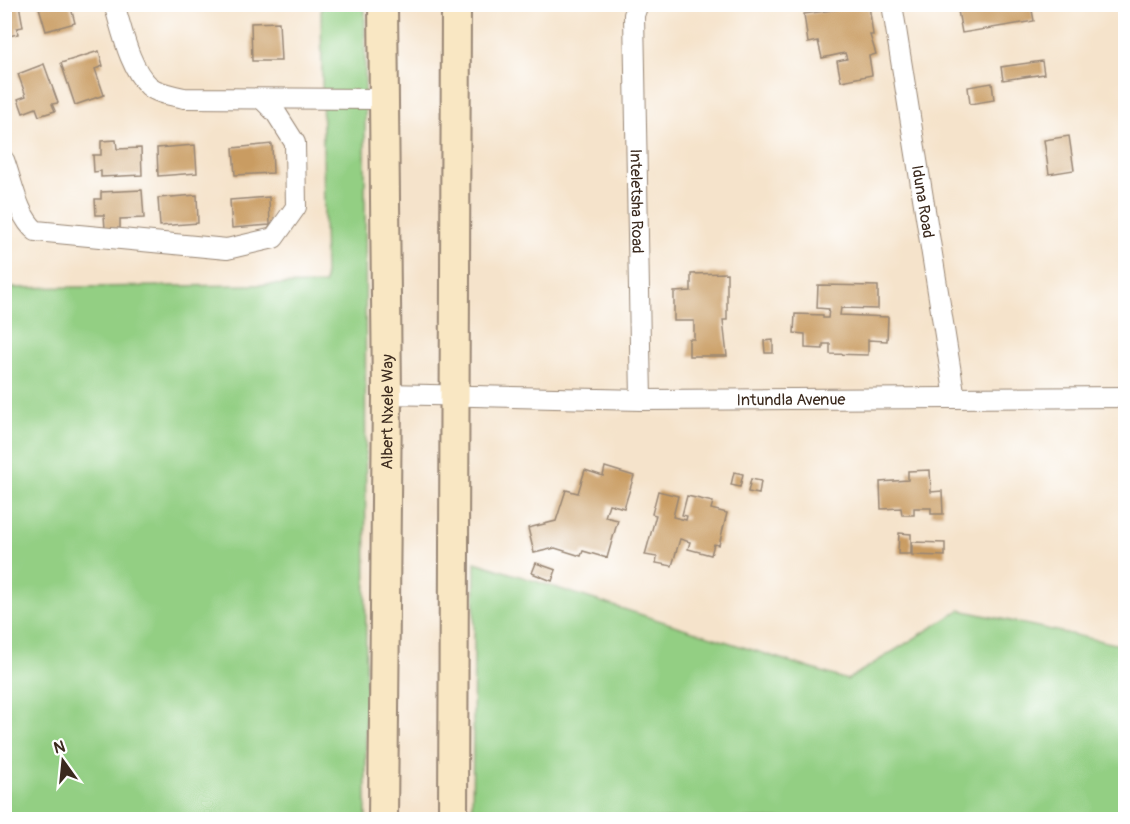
<svg xmlns="http://www.w3.org/2000/svg" width="1130" height="824" viewBox="0 0 1130 824" font-family="Pangolin,sans-serif">
  <style>
    .green { fill: #93cf83; stroke: #677c50; stroke-width: 1.5 }
    .building { fill: #c99c62 }
    .lines { fill: none; stroke-linecap: round; stroke-linejoin: round }
    .minor-casing { stroke: #988674; stroke-width: 22 }
    .secondary-casing { stroke: #988674; stroke-width: 32 }
    .minor { stroke: #fff; stroke-width: 20 }
    .secondary { stroke: #f9e7c3; stroke-width: 28 }
    .labels { text-anchor: middle; stroke-width: 4.5; stroke-linejoin: round; paint-order: stroke }
    .street-label { font-size: 16px; fill: #3b2a1e; stroke: #fff }
  </style>
  <rect width="100%" height="100%" fill="#fff"/>
  <filter id="ink" filterUnits="userSpaceOnUse"><feTurbulence type="fractalNoise" baseFrequency=".0167" numOctaves="2"/><feDisplacementMap in="SourceGraphic" scale="12" xChannelSelector="R" yChannelSelector="G"/><feConvolveMatrix kernelMatrix="1 2 1 2 8 2 1 2 1" color-interpolation-filters="sRGB"/></filter>
  <filter id="wash" filterUnits="userSpaceOnUse"><feTurbulence type="fractalNoise" baseFrequency=".008" numOctaves="4" result="noise"/><feDisplacementMap in="SourceGraphic" scale="24" xChannelSelector="R" yChannelSelector="G"/><feGaussianBlur stdDeviation="1.35" result="paint"/><feColorMatrix in="noise" values="0 0 0 0 0 0 0 0 0 0 0 0 0 0 0 0 0 1.4 0 .05"/><feComposite in="paint" operator="in"/></filter>
  <g filter="url(#wash)">
    <rect width="100%" height="100%" fill="#f5e3cb"/>
    <g class="green">
      <path d="M321,5h44l1,814h-361l-1,-531 321,-4z"/>
      <path d="M475,562l372,118 113,-70 165,36v173h-653z"/>
    </g>
    <g id="blocks">
      <g class="building">
        <path d="M4,4h15l4,23 -6,1 1,6 -14,3z"/>
        <path d="M38,4h32l5,19 -29,8z"/>
        <path d="M869,5l4,30h-3l6,19 -7,2 3,19 -31,6 -4,-20 10,-2 -2,-6 -23,5 -4,-17 -10,2 -4,-29z"/>
        <path d="M957,5h74l3,16 -72,12z"/>
        <path d="M279,22l2,39h-29l-1,-38z"/>
        <path d="M99,51l4,15 -8,3 9,26 -29,10 -14,-42z"/>
        <path d="M1042,61l2,13 -41,6 -2,-13z"/>
        <path d="M44,64l14,39 -6,1 3,7 -16,5 -3,-8 -13,5 -5,-14 8,-3 -8,-22z"/>
        <path d="M992,83l2,17 -24,4 -2,-17z"/>
        <path d="M1069,136l5,34 -25,4 -5,-34z"/>
        <path d="M116,140l1,9 24,-1 1,27 -41,2v-6l-7,1 -1,-17h8v-14z"/>
        <path d="M272,144l1,29 -38,2 -2,-27z"/>
        <path d="M195,145l2,28 -39,3 -1,-28z"/>
        <path d="M142,190l2,28 -24,1v9l-15,1 -1,-14h-8l-1,-16h6v-7z"/>
        <path d="M197,195l1,28 -38,3 -2,-28z"/>
        <path d="M269,197l1,28 -38,3 -2,-28z"/>
        <path d="M727,273v47h-4l4,36h-38v-17h5v-18h-20v-29l17,-1v-17z"/>
        <path d="M818,285l60,1v23l-37,-1 -1,7 48,2 -1,24 -19,-1v15l-38,-1v-10h-7v5l-18,-1v-14l-11,-1 1,-19 28,1v3h5l1,-9 -12,-1z"/>
        <path d="M773,340v13h-8l-1,-12z"/>
        <path d="M605,467l29,9 -10,32 -15,-4 -4,13 13,3 -11,38 -24,-7 -2,5 -26,-8 -21,5 -6,-25 28,-7 10,-31 12,3 7,-23 18,6z"/>
        <path d="M930,470l1,22 11,-1 1,23h-12v-6h-17v7h-12l-1,-7 -20,1 -1,-27 28,-2v-9z"/>
        <path d="M734,472l9,2 -3,13 -9,-2z"/>
        <path d="M751,479l10,2 -2,13 -11,-2z"/>
        <path d="M658,491l20,5 -5,21 13,3 1,-4 -5,-1 5,-19 26,6 -2,7 16,4 -8,32 -5,-1 -3,11 -23,-6 2,-7 -10,-3 -8,27 -16,-3 1,-6 -12,-2 11,-40 -4,-1z"/>
        <path d="M899,533l12,1v20h-13z"/>
        <path d="M912,542l33,1v13l-33,-1z"/>
        <path d="M536,563l20,7 -4,11 -20,-8z"/>
      </g>
    </g>
  </g>
  <g filter="url(#ink)">
    <use href="#blocks" fill-opacity="0" stroke="#988674" stroke-width="1.5"/>
    <g class="lines">
      <g class="minor-casing">
        <g id="minor">
          <path d="M114,4c8,25 15,64 35,82 9,8 24,9 35,12l199,1"/>
          <path id="s1" d="M638,4l-4,11 7,385"/>
          <path id="s2" d="M892,4l63,394"/>
          <path d="M4,160c8,21 14,57 32,71l191,18 47,-11 22,-31 -1,-64 -19,-30 -14,-14"/>
          <path id="s3" d="M387,394l254,6 485,-3"/>
        </g>
      </g>
      <g class="secondary-casing">
        <g id="secondary">
          <path id="s4" d="M383,820l4,-426 -4,-390"/>
          <path d="M453,820l3,-816"/>
        </g>
      </g>
      <use href="#minor" class="minor"/>
      <use href="#secondary" class="secondary"/>
    </g>
  </g>
  <g class="labels">
    <g class="street-label">
      <text dy="6" stroke="none"><textPath href="#s2" startOffset="200">Iduna Road</textPath></text>
      <text dy="6" stroke="none"><textPath href="#s1" startOffset="198">Inteletsha Road</textPath></text>
      <text dy="6" stroke="none"><textPath href="#s3" startOffset="404">Intundla Avenue</textPath></text>
      <text dy="6" stroke="none"><textPath href="#s4" startOffset="408">Albert Nxele Way</textPath></text>
    </g>
  </g>
  <rect width="1130" height="824" fill="none" stroke="#fff" stroke-width="24"/>
  <g transform="translate(63 761) rotate(345)" stroke="#ffffff" stroke-width="4.5" paint-order="stroke">
  <path d="M0-4.5L10 22L0 15L-10 22Z" fill="#3b2a1e"/>
  <text y="-9" font-size="16" font-weight="bold" text-anchor="middle" fill="#3b2a1e">N</text>
  </g>
</svg>
